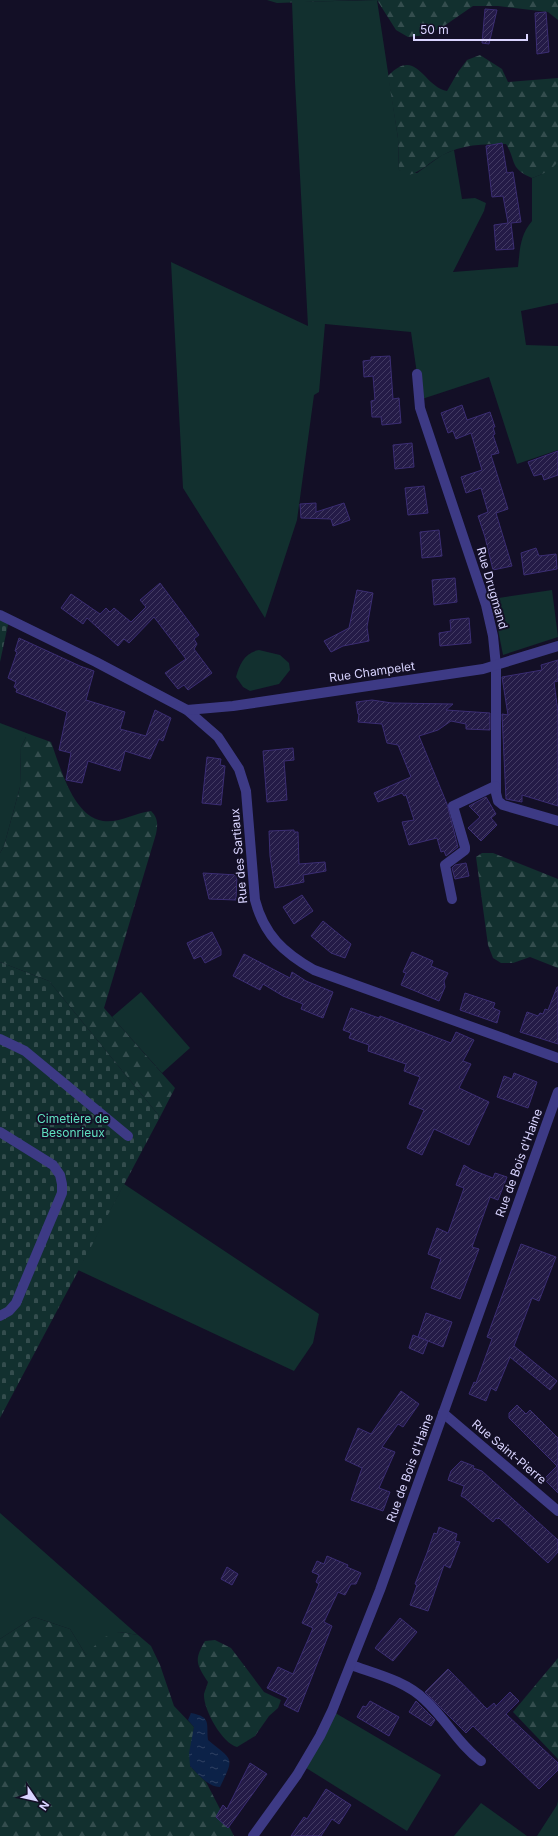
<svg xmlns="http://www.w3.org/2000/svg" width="558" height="1836" viewBox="0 0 558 1836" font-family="Inter,sans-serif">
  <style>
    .green { fill: #12302f }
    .forest { fill: url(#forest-firs) }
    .cemetery { fill: url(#cemetery-stones) }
    .water { fill: url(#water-ripples) }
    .building { fill: url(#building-hatch); stroke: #3b2d73 }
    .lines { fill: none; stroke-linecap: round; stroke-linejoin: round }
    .minor { stroke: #3d3a85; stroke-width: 10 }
    .labels { text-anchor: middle; stroke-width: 4; stroke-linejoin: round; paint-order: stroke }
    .street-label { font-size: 12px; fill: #d9d4ff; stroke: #130f26 }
    .park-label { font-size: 12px; fill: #5fe0c0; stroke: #130f26 }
  </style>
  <defs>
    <pattern id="forest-firs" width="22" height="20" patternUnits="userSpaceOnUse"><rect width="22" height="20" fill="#12302f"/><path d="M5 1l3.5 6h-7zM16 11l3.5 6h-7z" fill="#344d4e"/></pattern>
    <pattern id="cemetery-stones" width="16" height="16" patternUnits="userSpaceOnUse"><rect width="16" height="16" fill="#12302f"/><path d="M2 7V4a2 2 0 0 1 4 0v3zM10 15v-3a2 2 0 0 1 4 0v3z" fill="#344d4e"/></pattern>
    <pattern id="water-ripples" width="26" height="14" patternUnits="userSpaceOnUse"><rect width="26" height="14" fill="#0c2248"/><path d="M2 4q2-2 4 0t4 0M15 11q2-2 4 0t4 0" fill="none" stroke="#2f4163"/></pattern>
    <pattern id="building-hatch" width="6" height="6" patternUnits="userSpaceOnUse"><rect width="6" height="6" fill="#241b47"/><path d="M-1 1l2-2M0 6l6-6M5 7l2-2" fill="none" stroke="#433b63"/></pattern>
  </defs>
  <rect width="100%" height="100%" fill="#130f26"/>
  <g class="green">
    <path d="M377,0l21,138 1,32 18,3 25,-18 12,-5 8,49 13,-1 11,5 -2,8 -31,61 65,-5c2,-18 2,-32 14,-46v-43l10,-4 16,-13v142l-37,8 5,34 32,1v104l-41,14 -28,-87 -70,23 -2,-26 -6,-42 -86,-8 -6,68 -5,3 -17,125 -32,98 -82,-130 -12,-226 137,64 -13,-244 -3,-80z"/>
    <path d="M552,590l6,47 -55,18 -11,-56z"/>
    <path d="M259,650l21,5 9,8 1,7 -11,14 -29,7 -7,-4 -7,-10c3,-12 9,-25 23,-27z"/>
    <path d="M0,723l37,14h-11l-5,10 -1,40 -16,59 -4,7z"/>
    <path d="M141,992l49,56 -28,25 -50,-56z"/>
    <path d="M124,1184l195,130 -6,29 -19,28 -216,-101z"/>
    <path d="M0,1513l138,122 -19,-3 -33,23 -16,-26 -36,-12 -34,22z"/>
    <path d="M332,1711l109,64 -34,56 -104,-65z"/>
    <path d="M558,1801v35h-21l20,-31z"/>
    <path d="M481,1803l46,33h-73z"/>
  </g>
  <g class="forest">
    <path d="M267,0h91l-81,3z"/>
    <path d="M377,0h181v20l-10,-8 -50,-6h-25l-29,20 -18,9 -18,2 -12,-7z"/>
    <path d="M480,55l22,14 6,13 50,-4v83c-5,9 -17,14 -26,17 -23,-10 -15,-16 -26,-34 -23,0 -44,0 -65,12 -11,6 -20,16 -32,19l-10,-5 -1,-32 -10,-62c29,-30 35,11 59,15l11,-19 9,-12z"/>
    <path d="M26,737h11l14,5c9,24 22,75 52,79 17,2 32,-8 48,-10 7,7 7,13 5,23l-52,174 71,80 -15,29 -111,-136 -49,-19v-109l4,-7 16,-59 1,-40z"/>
    <path d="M482,853h11l65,26v89l-28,-11 -17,6h-12l-8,-5 -5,-13 -12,-88z"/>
    <path d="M34,1617l36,12 16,26 16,-17 17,-6 19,3 13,11 9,19 14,41 20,21 -4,39 16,16 28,54h-234v-197z"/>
    <path d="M215,1640l16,8 33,44 17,8 -3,8 -9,8 -14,20 -18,11c-15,-4 -34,-38 -33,-53 1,-4 3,-8 4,-12 -12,-18 -14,-22 -3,-41z"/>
    <path d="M558,1658v101l-45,-47z"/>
  </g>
  <g class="cemetery">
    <path d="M0,615l9,5 -9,42z"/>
    <path d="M0,962l49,19 111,136 -160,301z"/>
  </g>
  <path class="water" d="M191,1713c21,4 15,11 17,27 25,21 27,16 12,47 -12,0 -22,-13 -30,-21l-1,-13 5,-26 -6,-7z"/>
  <g class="building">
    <path d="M485,9l12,1 -8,34 -7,-1z"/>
    <path d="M546,12l3,40 -12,2 -2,-41z"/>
    <path d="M502,143l5,30 6,-1 8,50 -10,1 3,26 -18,1 -2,-25 14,-2 -5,-27 -11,1 -6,-51z"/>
    <path d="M390,356l3,43 6,-1 2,25 -19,2 -1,-8h-9l-1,-16 4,-1 -2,-24 -9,1 -1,-16 8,-1v-3z"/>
    <path d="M462,405l5,15 23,-8 5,15h-2l2,7 -2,1 6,18 -8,2 17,54 -12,4 16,53 -19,4 -8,-33 -7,-21 10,-4 -7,-24 -15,5 -5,-16 21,-7 -11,-37 -15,6 -3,-8 -5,2 -7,-20z"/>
    <path d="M412,443l2,24 -19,2 -2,-24z"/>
    <path d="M558,451v24l-14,5 -2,-6 -8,2 -6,-14z"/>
    <path d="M424,486l4,27 -20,2 -3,-27z"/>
    <path d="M316,503v9l28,-9 6,17 -17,6 -2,-7 -30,-1 -1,-14z"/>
    <path d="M439,530l3,26 -20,2 -2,-26z"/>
    <path d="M536,548l3,8 17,-2 1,15 -33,6 -3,-22z"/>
    <path d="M455,578l2,24 -23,3 -2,-25z"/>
    <path d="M160,583l39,52 -5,4 3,5 -3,5 18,24 -24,17 -4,-5 -6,4 -13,-16 21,-14 -32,-42 -25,26 -5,-4 -6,7 -31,-28 -4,6 -22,-16 10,-14 29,20 6,-6 4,4 4,-4 17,14 15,-15 -6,-7z"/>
    <path d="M357,590l16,3 -6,34 2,14 -26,5 -12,6 -7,-11 25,-13z"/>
    <path d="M469,618l2,25 -31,3 -1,-13 12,-2 -1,-11z"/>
    <path d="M19,638l61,28 14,5 -8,29 39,12 -5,17 26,7 9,-26 16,8 -8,23 -4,-2 -9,20 -25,-8 -5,20 -32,-10 -6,22 -16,-3 5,-27 -12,-3 8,-38 -51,-20 1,-3 -3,-2 2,-5 -8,-4 9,-26 -2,-1z"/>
    <path d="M558,660v21l-4,1 4,30v94l-36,-11v7l-16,-3 -4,-85 6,1 -6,-38 40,-7 -1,-5z"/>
    <path d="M372,700l20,3 61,1 -7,6 44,3v17l-24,-1v-5l-15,-3 -13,9 -19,6 28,68 11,43 -12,9 -2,-5 -3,1 -4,-14 -28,7 -7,-23 12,-2 -8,-25 -2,1 -2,-3 -24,9 -4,-9 37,-16 -13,-32 -11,-2 -5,-19 -24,-2 1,-8h-1l-2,-12z"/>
    <path d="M293,748l1,12 -10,1 3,39 -20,2 -4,-51z"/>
    <path d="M207,757l14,2 -1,6 5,1 -4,39 -19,-2z"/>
    <path d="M486,797l10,17 -5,4 6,7 -16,16 -13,-13 12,-11 -11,-11z"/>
    <path d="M294,830v2h4l1,32 26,-2 1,9 -23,4 1,7 -29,6 -5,-32 -1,-25z"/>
    <path d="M466,863l3,13 -14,3 -3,-11 3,-3z"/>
    <path d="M203,873l34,2 -1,25 -27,-1z"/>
    <path d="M302,895l11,16 -19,13 -11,-17z"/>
    <path d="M323,921l28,23 -6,14 -14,-5 -20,-17z"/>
    <path d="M212,932l9,18v5l-16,8 -4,-7 -7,3 -7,-16z"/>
    <path d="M412,952l21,9 -2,5 17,7 -4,8 1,6 -6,14 -38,-16 5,-12 -3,-1z"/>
    <path d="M244,954l46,24 2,-6 14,9 27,11 -10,26 -22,-9 2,-5 -20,-8 -20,-12 -3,6 -27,-14z"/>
    <path d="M557,987h1v57l-38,-12 7,-20 11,4 2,-3 3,1 2,-5 3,1z"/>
    <path d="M465,993l30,10 -2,5 7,3 -3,12 -37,-13z"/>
    <path d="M351,1008l28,10 1,-2 71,27 5,-11 18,8 -11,21 8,3 -12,24 30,14 -20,43 -35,-16 -12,26 -15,-7 17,-38 -15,-6 11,-27 -16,-6 2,-7 -38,-13 1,-6 -20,-7 2,-5 -8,-3z"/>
    <path d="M514,1073l23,9 -9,26 -31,-11 7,-21 8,3z"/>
    <path d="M464,1165l8,5 21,8 2,-5 12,4 -9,23 -8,-3 -18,50 7,2 -19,50 -29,-11 10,-29 -13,-5 9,-26 11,5 16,-45 -8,-3z"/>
    <path d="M521,1244l35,13 -17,44 -7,-3 -18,48 43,35 -7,9 -40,-33 -14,34 -5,-3 -5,13 -17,-7 5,-12 2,1 16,-44 -5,-2z"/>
    <path d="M426,1313l26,9 -9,25 -25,-10z"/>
    <path d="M413,1335l15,6 -5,13 -14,-6z"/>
    <path d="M401,1391l18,13 -16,23 -5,-3 -16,23 13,5 -16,36 11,4 -7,19 -32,-11 11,-32 -17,-8 13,-32 13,6z"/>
    <path d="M517,1405l9,9 4,-4 28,28v55l-14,-14 13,-13 -48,-48v-5z"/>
    <path d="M461,1461l13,5 -1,2 9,3 76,69v12l-10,11 -49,-45 -1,1 -2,-1 -3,4 -28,-24 -4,-2 3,-10 -16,-6 3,-9z"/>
    <path d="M439,1527l18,7 -2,7 5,1 -10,26 -6,-3 -16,46 -18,-6 7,-20 -2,-1 12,-31 7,-20 3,1z"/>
    <path d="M327,1556l21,9 -1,2 14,6 -5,11h-5l-6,11 -7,-3 -14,30 8,4 -34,86 -14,-7 4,-7 -21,-10 11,-21 15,7 20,-46 -11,-5 17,-39 -3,-2 3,-7 -7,-3 5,-11 7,3z"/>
    <path d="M227,1567l11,7 -6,11 -11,-6z"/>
    <path d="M400,1618l17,14 -24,29 -18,-13z"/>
    <path d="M448,1669l39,40 7,-6 2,3 14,-14 9,9 -13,13 52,49v7l-19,19 -66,-63 -7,7 -41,-41z"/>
    <path d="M370,1701l29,16 -10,19 -32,-19 6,-11 3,1z"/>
    <path d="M416,1701l19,19 -4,6 -22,-14z"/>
    <path d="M250,1763l17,11 -39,54 -12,-11 7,-12 4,4z"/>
    <path d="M326,1789l25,16 -12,19 -7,-5 -11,17h-30l13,-19 3,2z"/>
  </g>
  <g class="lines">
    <g class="minor">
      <path d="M417,374l3,34 66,197 7,31 3,30v127l2,8 5,4 55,16"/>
      <path d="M0,615l96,47 91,48 31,27 21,32 7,22 9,109c9,35 29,53 59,70l244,88"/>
      <path d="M187,710l46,-4 250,-37 75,-23"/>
      <path d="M452,899l-7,-34 20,-15v-3l-12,-41 42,-20"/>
      <path d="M0,1039l25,12 103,85"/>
      <path d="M0,1132l53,33 7,10 2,9v9l-46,110 -7,8 -9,5"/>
      <path d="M443,1413l115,98"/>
      <path d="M351,1665c25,9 55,16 74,35 21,19 33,44 56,61"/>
      <path d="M253,1836l44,-61 23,-39 12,-25 48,-121 178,-498"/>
    </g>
  </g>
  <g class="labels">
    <g class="street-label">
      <text transform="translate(492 588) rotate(74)" y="4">Rue Drugmand</text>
      <text transform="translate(372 672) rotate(-8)" y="4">Rue Champelet</text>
      <text transform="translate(239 856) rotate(-95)" y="4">Rue des Sartiaux</text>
      <text transform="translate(519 1163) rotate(-70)" y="4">Rue de Bois d'Haine</text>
      <text transform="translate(509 1452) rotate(40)" y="4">Rue Saint-Pierre</text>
      <text transform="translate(410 1468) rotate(-70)" y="4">Rue de Bois d'Haine</text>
    </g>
    <g class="park-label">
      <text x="73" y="1123">Cimetière de<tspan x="73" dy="14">Besonrieux</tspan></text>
    </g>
  </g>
  <g transform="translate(36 1800) rotate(124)" stroke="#130f26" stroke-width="3" paint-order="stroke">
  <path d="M0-3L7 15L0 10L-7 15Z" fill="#d9d4ff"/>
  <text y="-6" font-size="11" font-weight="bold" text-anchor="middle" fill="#d9d4ff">N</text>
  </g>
  <path d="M414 34v6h113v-6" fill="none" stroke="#d9d4ff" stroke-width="2"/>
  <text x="420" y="34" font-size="12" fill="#d9d4ff" stroke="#130f26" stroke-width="3" paint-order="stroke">50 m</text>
</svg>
